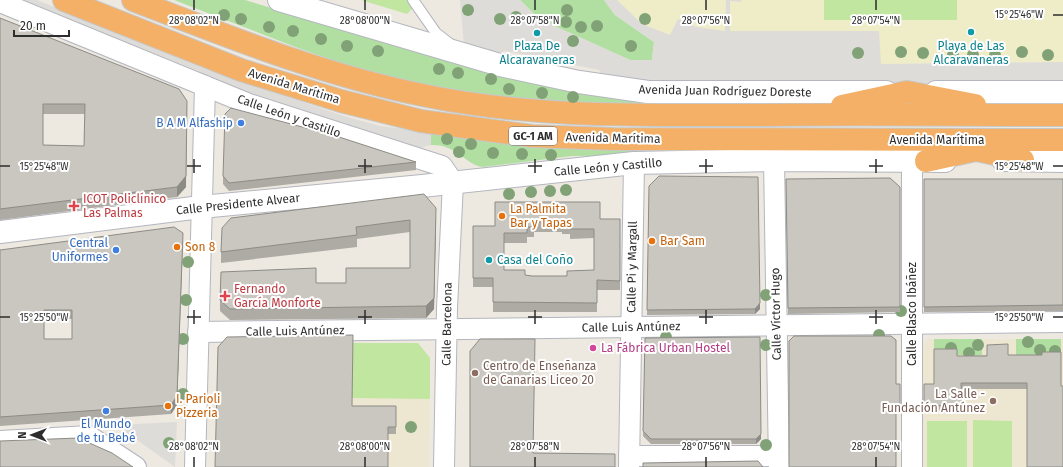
<svg xmlns="http://www.w3.org/2000/svg" width="1063" height="467" viewBox="0 0 1063 467" font-family="'Fira Sans',sans-serif">
  <style>
    .education { fill: #ede7d2 }
    .green { fill: #b1dfa2 }
    .sand { fill: #efedc7 }
    .pitch { fill: #c1e69f }
    .plaza { fill: #dedcd8 }
    .lines { fill: none; stroke-linecap: round; stroke-linejoin: round }
    .lane-casing { stroke: #b4b6bf; stroke-width: 12 }
    .street-casing { stroke: #b4b6bf; stroke-width: 22 }
    .secondary-casing { stroke: #b4b6bf; stroke-width: 24 }
    .highway-casing { stroke: #c8c8c8; stroke-width: 24 }
    .lane { stroke: #fff; stroke-width: 10 }
    .street { stroke: #fff; stroke-width: 20 }
    .secondary { stroke: #fff; stroke-width: 22 }
    .highway { stroke: #f3b066; stroke-width: 22 }
    .tree { fill: #81a277 }
    .wall { fill: #adaba4; fill-rule: evenodd }
    .shaded-wall { fill: #8d8b86 }
    .building { fill: #c9c7bf; stroke: #8d8b86; fill-rule: evenodd }
    .ticks { fill: none; stroke: #2d2d2d; stroke-width: 1.5 }
    .culture-dot { fill: #0f9aa8; stroke: #fff; stroke-width: 1.5 }
    .shop-dot { fill: #3f7fe0; stroke: #fff; stroke-width: 1.5 }
    .health-dot { fill: #e0444e; stroke: #fff; stroke-width: 1.5 }
    .food-dot { fill: #e8710a; stroke: #fff; stroke-width: 1.5 }
    .hotel-dot { fill: #d1479c; stroke: #fff; stroke-width: 1.5 }
    .education-dot { fill: #8d6e63; stroke: #fff; stroke-width: 1.5 }
    .labels { text-anchor: middle; stroke-width: 4; stroke-linejoin: round; paint-order: stroke }
    .shield { fill: #fff; stroke: #6c6c6c; stroke-width: 1 }
    .shield-label { font-size: 11px; font-weight: bold; fill: #2d2d2d }
    .culture-label { font-size: 12px; fill: #0d838f; stroke: #fff }
    .street-label { font-size: 12px; fill: #2d2d2d; stroke: #fff }
    .shop-label { font-size: 12px; fill: #366cbe; stroke: #fff; text-anchor: end }
    .health-label { font-size: 12px; fill: #be3a42; stroke: #fff; text-anchor: start }
    .food-label { font-size: 12px; fill: #c56008; stroke: #fff; text-anchor: start }
    .hotel-label { font-size: 12px; fill: #b23c85; stroke: #fff; text-anchor: start }
    .education-label { font-size: 12px; fill: #785e54; stroke: #fff; text-anchor: start }
    .ticks-label { font-size: 10px; text-anchor: middle; fill: #2d2d2d; stroke: #fff; stroke-width: 4; stroke-linejoin: round; paint-order: stroke }
  </style>
  <rect width="100%" height="100%" fill="#ede9e1"/>
  <g class="education">
    <path d="M929,339h134v128h-140v-121z"/>
    <path d="M291,343h127l12,15 -1,109h-139z"/>
  </g>
  <g class="green">
    <path d="M174,0h71l204,62 66,17 217,24 -120,2 -106,-7 -68,-10 -60,-12 -80,-28z"/>
    <path d="M520,0h84l11,15 39,27 -2,18h-22l-91,-41z"/>
    <path d="M431,132l126,15 175,4v4l-160,1 -89,11c-18,-2 -26,-23 -52,-22z"/>
    <rect x="934" y="339" width="48" height="16"/>
    <rect x="1016" y="339" width="45" height="19"/>
  </g>
  <path class="sand" d="M617,0h446v62l-183,2 -1,-33h-154l-29,-4 -18,-8 -8,16 -28,-11z"/>
  <g class="pitch">
    <path d="M361,0h60l-14,14z"/>
    <rect x="824" y="0" width="133" height="20"/>
    <path d="M353,343h65l12,15v41l-78,-1z"/>
    <path d="M973,420l39,1v46h-39z"/>
    <rect x="927" y="421" width="40" height="46"/>
  </g>
  <g class="plaza">
    <path d="M20,0h17l165,68 142,48 36,10 51,6v13l-8,2 -4,4 -188,-35 1,-14 -33,-31z"/>
    <path d="M460,0h60l19,19 91,41h22l2,-18 -39,-27 -11,-15h13l25,24 28,11 8,-16 18,8 29,4 1,-31h15v2l-11,-1v30h149l2,33 182,-2v21l-414,1 -47,-7 -3,-7 -94,-19 -12,3 -29,-8z"/>
    <path d="M177,422l-2,45 -59,-42z"/>
  </g>
  <g class="lines">
    <g class="lane-casing">
      <path id="lane" d="M413,0l23,33 14,11"/>
    </g>
    <g class="street-casing">
      <g id="street">
        <path d="M0,2l249,102 193,62 11,16 -6,126 -3,159"/>
        <path d="M774,160l5,307"/>
        <path d="M912,161v306"/>
        <path d="M198,332l865,-10"/>
        <path d="M0,441l89,-5 47,31"/>
        <path d="M629,456h149"/>
        <path d="M195,467l10,-381"/>
        <path d="M629,467l5,-304"/>
      </g>
    </g>
    <g class="secondary-casing">
      <g id="secondary">
        <path d="M279,0l221,65 79,17 69,10h238"/>
        <path d="M936,92h127"/>
        <path d="M1003,160l60,1"/>
        <path d="M0,232l201,-25 221,-21 212,-23 140,-3 171,1"/>
      </g>
    </g>
    <g class="highway-casing">
      <g id="highway">
        <path d="M64,0l177,70 100,31 80,20 111,15 81,3 450,1"/>
        <path d="M133,0c96,37 192,76 294,96 108,22 217,19 327,19 103,-1 206,0 309,0"/>
        <path d="M842,106l65,-14 68,13"/>
        <path d="M972,149l51,11"/>
        <path d="M926,161l54,-12"/>
      </g>
    </g>
    <use href="#lane" class="lane"/>
    <use href="#street" class="street"/>
    <use href="#secondary" class="secondary"/>
    <use href="#highway" class="highway"/>
  </g>
  <g class="tree">
    <circle cx="468" cy="10" r="6"/>
    <circle cx="567" cy="10" r="6"/>
    <circle cx="224" cy="15" r="6"/>
    <circle cx="516" cy="17" r="6"/>
    <circle cx="241" cy="19" r="6"/>
    <circle cx="500" cy="19" r="6"/>
    <circle cx="645" cy="19" r="6"/>
    <circle cx="566" cy="22" r="6"/>
    <circle cx="597" cy="26" r="6"/>
    <circle cx="269" cy="27" r="6"/>
    <circle cx="581" cy="27" r="6"/>
    <circle cx="293" cy="31" r="6"/>
    <circle cx="321" cy="39" r="6"/>
    <circle cx="573" cy="41" r="6"/>
    <circle cx="347" cy="46" r="6"/>
    <circle cx="631" cy="46" r="6"/>
    <circle cx="378" cy="51" r="6"/>
    <circle cx="901" cy="52" r="6"/>
    <circle cx="1022" cy="52" r="6"/>
    <circle cx="858" cy="53" r="6"/>
    <circle cx="923" cy="53" r="6"/>
    <circle cx="953" cy="55" r="6"/>
    <circle cx="973" cy="55" r="6"/>
    <circle cx="995" cy="55" r="6"/>
    <circle cx="1048" cy="55" r="6"/>
    <circle cx="439" cy="69" r="6"/>
    <circle cx="458" cy="73" r="6"/>
    <circle cx="491" cy="79" r="6"/>
    <circle cx="509" cy="89" r="6"/>
    <circle cx="542" cy="93" r="6"/>
    <circle cx="573" cy="97" r="6"/>
    <circle cx="447" cy="139" r="6"/>
    <circle cx="471" cy="144" r="6"/>
    <circle cx="459" cy="152" r="6"/>
    <circle cx="493" cy="153" r="6"/>
    <circle cx="522" cy="154" r="6"/>
    <circle cx="551" cy="155" r="6"/>
    <circle cx="566" cy="190" r="6"/>
    <circle cx="550" cy="191" r="6"/>
    <circle cx="531" cy="192" r="6"/>
    <circle cx="509" cy="194" r="6"/>
    <circle cx="188" cy="262" r="6"/>
    <circle cx="766" cy="295" r="6"/>
    <circle cx="186" cy="300" r="6"/>
    <circle cx="901" cy="311" r="6"/>
    <circle cx="879" cy="335" r="6"/>
    <circle cx="666" cy="337" r="6"/>
    <circle cx="183" cy="339" r="6"/>
    <circle cx="1028" cy="342" r="6"/>
    <circle cx="766" cy="345" r="6"/>
    <circle cx="978" cy="345" r="6"/>
    <circle cx="951" cy="348" r="6"/>
    <circle cx="1040" cy="350" r="6"/>
    <circle cx="1055" cy="351" r="6"/>
    <circle cx="969" cy="353" r="6"/>
    <circle cx="183" cy="394" r="6"/>
    <circle cx="411" cy="427" r="6"/>
    <circle cx="169" cy="443" r="6"/>
    <circle cx="766" cy="445" r="6"/>
  </g>
  <g class="wall">
    <path d="M0,18l186,169 -9,10 -177,23zM43,114h42l-1,32 -41,-1z"/>
    <path d="M416,162v8l-187,21 -6,-7v-8z"/>
    <path d="M786,179l114,8v125l-112,2z"/>
    <path d="M924,179h139v132l-139,1z"/>
    <path d="M649,186l111,123 -5,5 -108,1z"/>
    <path d="M495,202l105,17h20v71h-23v22h-104v-25h-20v-61h22zM534,232h28v2h8v5l24,-1v32l-27,6h-35l-7,-1 -21,-5v-27h23v-6h7z"/>
    <path d="M231,218l205,2 -2,89 -8,9 -196,2 -10,-9v-11l96,-17h30l64,-15v-36l-53,7v8l-136,16v-11z"/>
    <path d="M183,242l-6,163 -6,9 -171,12v-176zM44,318l28,1v20h-28z"/>
    <path d="M645,338l116,101 -5,5h-105l-8,-8z"/>
    <path d="M1008,355l53,31 -34,3h-66l1,22 -38,1v-28h10l23,-28z"/>
    <rect x="896" y="384" width="4" height="28"/>
    <path d="M352,406h44v28h-8z"/>
  </g>
  <g class="shaded-wall">
    <path d="M187,101l-1,86 -9,10v-10z"/>
    <path d="M436,220l-2,89 -8,9v-12z"/>
    <path d="M183,233l-6,172 -6,9v-9z"/>
    <path d="M760,303v6l-5,5v-5z"/>
    <path d="M761,434v5l-5,5v-5z"/>
  </g>
  <g class="building">
    <path d="M0,18l179,71 8,12 -1,75 -9,11 -177,22zM43,104h42l-1,42 -41,-1z"/>
    <path d="M231,108l105,28 80,26 -187,21 -6,-7 2,-62z"/>
    <path d="M659,176l99,1 2,126 -5,6 -108,1 2,-124z"/>
    <path d="M890,178l10,9v120l-112,1 -2,-129z"/>
    <path d="M924,179h139v126l-139,2z"/>
    <path d="M424,194l12,14 -2,90 -8,8 -196,3 -10,-9 1,-28 95,-4v15h30v-15h64v-48l-54,7 1,8 -136,17 1,-24 9,-10z"/>
    <path d="M495,202h105v17h20v62l-23,-1v23l-104,-1v-24h-20v-52h22zM534,222h28v2h8v5h24v41l-27,1v5h-35l-7,-1v-5h-21v-37h23v-6h7z"/>
    <path d="M174,227l9,6 -6,163 -6,9 -171,12v-167zM44,310h28v29h-28z"/>
    <path d="M353,335l-1,71h44v21h-8v40h-173l3,-120 9,-10z"/>
    <path d="M794,336h97l5,4v44h4v22h-4v61h-107v-126z"/>
    <path d="M760,337l1,97 -5,5h-105l-8,-8 2,-93z"/>
    <path d="M480,339h55l-2,114 82,1v13h-145v-116z"/>
    <path d="M1008,344v11h34v-3h19v34h2v81h-36v-84h-66l1,22 -38,1v-22h10v-35h23v7h30v-11z"/>
    <path d="M78,438l34,15 21,14h-133v-26z"/>
    <path d="M758,461l5,6h-120v-4z"/>
  </g>
  <path class="ticks" d="M194,0v10M365,0v10M535,0v10M706,0v10M876,0v10M1053,15h10M194,159v14M365,159v14M535,159v14M706,159v14M876,159v14M0,166h10M187,166h14M358,166h14M528,166h14M699,166h14M869,166h14M1053,166h10M194,310v14M365,310v14M535,310v14M706,310v14M876,310v14M0,317h10M187,317h14M358,317h14M528,317h14M699,317h14M869,317h14M1053,317h10M194,457v10M365,457v10M535,457v10M706,457v10M876,457v10"/>
  <g class="culture-dot">
    <circle cx="971" cy="32" r="4"/>
    <circle cx="537" cy="33" r="4"/>
    <circle cx="489" cy="260" r="4"/>
  </g>
  <g class="shop-dot">
    <circle cx="241" cy="123" r="4"/>
    <circle cx="116" cy="250" r="4"/>
    <circle cx="106" cy="411" r="4"/>
  </g>
  <g class="health-dot">
    <path d="M72 200h4v4h4v4h-4v4h-4v-4h-4v-4h4z"/>
    <path d="M223 290h4v4h4v4h-4v4h-4v-4h-4v-4h4z"/>
  </g>
  <g class="food-dot">
    <circle cx="502" cy="216" r="4"/>
    <circle cx="652" cy="241" r="4"/>
    <circle cx="177" cy="247" r="4"/>
    <circle cx="168" cy="406" r="4"/>
  </g>
  <circle class="hotel-dot" cx="593" cy="348" r="4"/>
  <g class="education-dot">
    <circle cx="475" cy="373" r="4"/>
    <circle cx="993" cy="401" r="4"/>
  </g>
  <g class="labels">
    <rect class="shield" x="509" y="127" width="48" height="18" rx="3"/>
    <g class="shield-label">
      <text x="533" y="140">GC-1 AM</text>
    </g>
    <g class="culture-label">
      <text x="537" y="50">Plaza De<tspan x="537" dy="14">Alcaravaneras</tspan></text>
      <text x="971" y="50">Playa de Las<tspan x="971" dy="14">Alcaravaneras</tspan></text>
      <text x="497" y="264" text-anchor="start">Casa del Coño</text>
    </g>
    <g class="street-label">
      <text transform="translate(294 86) rotate(17)" y="4">Avenida Marítima</text>
      <text transform="translate(725 91) rotate(1)" y="4">Avenida Juan Rodríguez Doreste</text>
      <text transform="translate(289 116) rotate(19)" y="4">Calle León y Castillo</text>
      <text transform="translate(613 138) rotate(1)" y="4">Avenida Marítima</text>
      <text x="937" y="144">Avenida Marítima</text>
      <text transform="translate(608 167) rotate(-5)" y="4">Calle León y Castillo</text>
      <text transform="translate(238 204) rotate(-6)" y="4">Calle Presidente Alvear</text>
      <text transform="translate(632 267) rotate(-89)" y="4">Calle Pi y Margall</text>
      <text transform="translate(776 314) rotate(-91)" y="4">Calle Víctor Hugo</text>
      <text transform="translate(912 314) rotate(-90)" y="4">Calle Blasco Ibáñez</text>
      <text transform="translate(447 324) rotate(-89)" y="4">Calle Barcelona</text>
      <text transform="translate(631 327) rotate(-1)" y="4">Calle Luis Antúnez</text>
      <text transform="translate(295 331) rotate(-1)" y="4">Calle Luis Antúnez</text>
    </g>
    <g class="shop-label">
      <text x="233" y="127">B A M Alfaship</text>
      <text x="108" y="247">Central<tspan x="108" dy="14">Uniformes</tspan></text>
      <text x="106" y="428" text-anchor="middle">El Mundo<tspan x="106" dy="14">de tu Bebé</tspan></text>
    </g>
    <g class="health-label">
      <text x="83" y="203">ICOT Policlínico<tspan x="83" dy="14">Las Palmas</tspan></text>
      <text x="234" y="293">Fernando<tspan x="234" dy="14">García Monforte</tspan></text>
    </g>
    <g class="food-label">
      <text x="510" y="213">La Palmita<tspan x="510" dy="14">Bar y Tapas</tspan></text>
      <text x="660" y="245">Bar Sam</text>
      <text x="185" y="251">Son 8</text>
      <text x="176" y="403">I. Parioli<tspan x="176" dy="14">Pizzeria</tspan></text>
    </g>
    <g class="hotel-label">
      <text x="601" y="352">La Fábrica Urban Hostel</text>
    </g>
    <g class="education-label">
      <text x="483" y="370">Centro de Enseñanza<tspan x="483" dy="14">de Canarias Liceo 20</tspan></text>
      <text x="985" y="398" text-anchor="end">La Salle -<tspan x="985" dy="14">Fundación Antúnez</tspan></text>
    </g>
  </g>
  <g class="ticks-label">
    <text x="1019" y="18">15°25'46"W</text>
    <text x="194" y="24">28°08'02"N</text>
    <text x="365" y="24">28°08'00"N</text>
    <text x="535" y="24">28°07'58"N</text>
    <text x="706" y="24">28°07'56"N</text>
    <text x="876" y="24">28°07'54"N</text>
    <text x="1019" y="170">15°25'48"W</text>
    <text x="44" y="170">15°25'48"W</text>
    <text x="1019" y="321">15°25'50"W</text>
    <text x="44" y="321">15°25'50"W</text>
    <text x="194" y="450">28°08'02"N</text>
    <text x="365" y="450">28°08'00"N</text>
    <text x="535" y="450">28°07'58"N</text>
    <text x="706" y="450">28°07'56"N</text>
    <text x="876" y="450">28°07'54"N</text>
  </g>
  <g transform="translate(32 435) rotate(270)" stroke="#ffffff" stroke-width="3" paint-order="stroke">
  <path d="M0-3L7 15L0 10L-7 15Z" fill="#2d2d2d"/>
  <text y="-6" font-size="11" font-weight="bold" text-anchor="middle" fill="#2d2d2d">N</text>
  </g>
  <path d="M14 30v6h55v-6" fill="none" stroke="#2d2d2d" stroke-width="2"/>
  <text x="20" y="30" font-size="12" fill="#2d2d2d" stroke="#ffffff" stroke-width="3" paint-order="stroke">20 m</text>
</svg>
